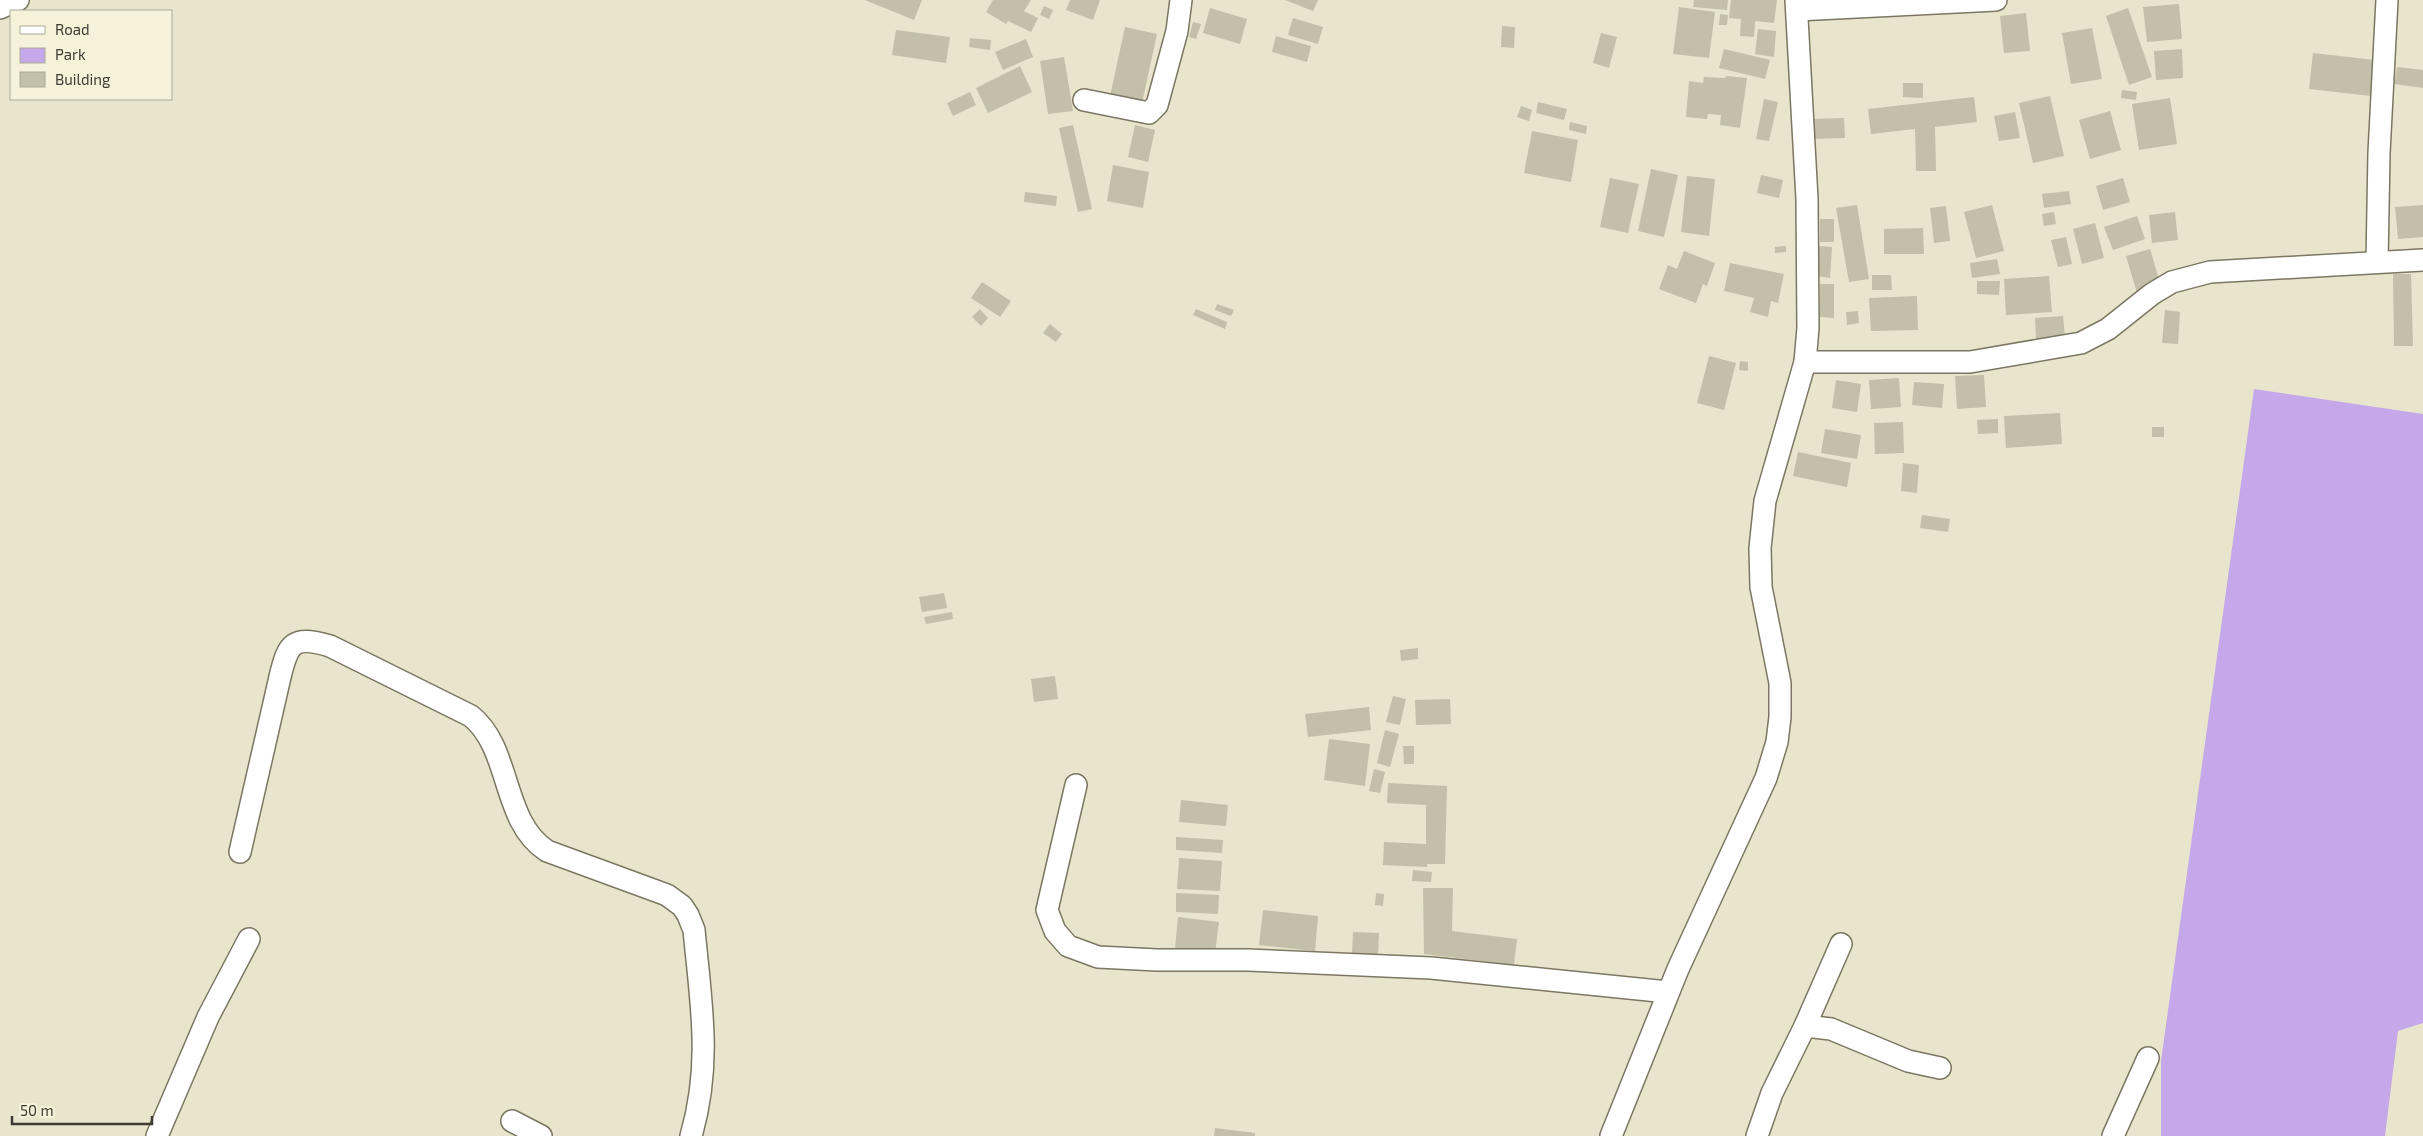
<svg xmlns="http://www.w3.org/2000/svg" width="2423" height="1136" viewBox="0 0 2423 1136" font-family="'Exo 2',sans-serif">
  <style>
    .green { fill: #c5a8e9 }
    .building { fill: #c3bfa8 }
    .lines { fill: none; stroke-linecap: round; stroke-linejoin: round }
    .minor-casing { stroke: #7b7762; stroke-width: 24 }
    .minor { stroke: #fff; stroke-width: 21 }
  </style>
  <rect width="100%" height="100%" fill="#e9e5cd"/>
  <path class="green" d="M2254,389l169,25v609l-25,8 -13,105h-224v-75z"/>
  <g class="building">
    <path d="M865,0h57l-8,20z"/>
    <path d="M993,0h38l-7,11 14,7 -7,14 -23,-11 -2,3 -20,-12z"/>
    <path d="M1070,0h30l-7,20 -27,-10z"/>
    <path d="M1285,0h33l-5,11z"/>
    <path d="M1694,0h34l-1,10 -34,-3z"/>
    <path d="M1731,0h46l-3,23 -19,-2 -1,16 -14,-1 1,-17 -12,-1z"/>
    <path d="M2179,4l3,35 -35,3 -4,-35z"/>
    <path d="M1044,6l9,4 -4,9 -9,-4z"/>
    <path d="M1679,7l36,5 -6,46 -36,-4z"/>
    <path d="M1210,8l37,11 -7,25 -37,-11z"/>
    <path d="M2128,8l24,69 -23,8 -23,-69z"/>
    <path d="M2026,13l4,38 -26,2 -4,-37z"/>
    <path d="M1720,14l8,1 -1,10h-8z"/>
    <path d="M1293,18l30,9 -5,17 -30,-9z"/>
    <path d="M1193,22l8,2 -5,15 -7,-2z"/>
    <path d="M1502,26l13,1 -1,21 -13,-1z"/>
    <path d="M1125,27l32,7 -15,69 -32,-7z"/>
    <path d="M2092,28l10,51 -31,5 -9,-51z"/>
    <path d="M1758,29l18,2 -2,26 -19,-3z"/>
    <path d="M896,30l54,7 -4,26 -54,-8z"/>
    <path d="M1601,33l16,4 -8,31 -16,-5z"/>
    <path d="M1276,36l35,10 -4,16 -35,-10z"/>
    <path d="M970,38l21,2 -1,10 -21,-3z"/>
    <path d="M1026,39l7,18 -30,13 -8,-18z"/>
    <path d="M1724,49l46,11 -5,19 -46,-11z"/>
    <path d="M2182,49l1,29 -27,2 -2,-29z"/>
    <path d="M2313,53l62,7 -4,36 -62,-7z"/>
    <path d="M1064,57l9,54 -25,3 -8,-53z"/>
    <path d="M1020,66l12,26 -44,21 -12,-25z"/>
    <path d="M2397,67l26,3v18l-29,-4z"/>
    <path d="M1726,76l21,2 -7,50 -20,-3 1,-10 -13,-1 -1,5 -21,-2 3,-36 14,2 1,-6 21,1z"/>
    <path d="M1903,83h20v15l-20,-1z"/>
    <path d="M2122,90l15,2 -1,8 -15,-2z"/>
    <path d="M970,92l6,13 -23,11 -6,-13z"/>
    <path d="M2050,96l14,60 -31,7 -14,-60z"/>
    <path d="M1974,97l3,25 -42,5 1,44h-20l-1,-42 -44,5 -3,-25z"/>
    <path d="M2170,98l7,46 -38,6 -7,-46z"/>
    <path d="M1764,99l14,3 -9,39 -13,-2z"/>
    <path d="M1538,102l29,7 -3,11 -28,-7z"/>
    <path d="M1521,106l11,4 -3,11 -12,-4z"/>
    <path d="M2110,111l11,39 -31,9 -11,-39z"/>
    <path d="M2015,112l5,26 -21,3 -5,-25z"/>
    <path d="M1844,118l1,20 -34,1v-20z"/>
    <path d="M1570,122l17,4 -1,8 -17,-4z"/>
    <path d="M1073,125l19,84 -14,3 -19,-84z"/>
    <path d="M1135,125l20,5 -7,32 -20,-5z"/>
    <path d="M1532,131l46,9 -7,42 -47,-9z"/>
    <path d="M1113,165l36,7 -6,36 -36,-7z"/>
    <path d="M1651,169l27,6 -14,62 -26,-6z"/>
    <path d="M1761,175l22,5 -4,18 -22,-5z"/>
    <path d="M1687,176l28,3 -6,57 -28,-4z"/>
    <path d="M1610,178l29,6 -11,49 -28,-6z"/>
    <path d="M2123,178l7,24 -27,8 -7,-24z"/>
    <path d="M2069,191l2,13 -27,4 -2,-14z"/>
    <path d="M1025,192l32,4 -1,10 -32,-4z"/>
    <path d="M1857,205l12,74 -20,3 -13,-74z"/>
    <path d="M1992,205l12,46 -28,7 -12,-46z"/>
    <path d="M2423,205v32l-25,2 -3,-32z"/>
    <path d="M1946,206l4,35 -16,2 -4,-35z"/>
    <path d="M2054,212l2,12 -12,2 -2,-12z"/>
    <path d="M2175,212l3,28 -26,3 -3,-28z"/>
    <path d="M2137,216l8,23 -32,11 -9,-23z"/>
    <rect x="1820" y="219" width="14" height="23"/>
    <path d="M2095,223l9,35 -22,6 -9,-35z"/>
    <path d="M1923,228l1,26h-40v-25z"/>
    <path d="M2066,237l6,27 -14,3 -7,-27z"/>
    <path d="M1786,246v6l-11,1v-6z"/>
    <path d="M1819,246l13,1 -2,31 -13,-2z"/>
    <path d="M2150,249l11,37 -24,7 -11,-37z"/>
    <path d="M1684,251l31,12 -8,23 -4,-2 -7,19 -37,-14 9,-24 9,4z"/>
    <path d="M1997,259l3,15 -28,4 -2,-15z"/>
    <path d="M1730,263l54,11 -6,29 -7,-2 -3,16 -18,-5 4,-14 -30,-7z"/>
    <path d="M2393,274h18l2,72h-19z"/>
    <path d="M1872,275h19l1,15h-20z"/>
    <path d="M2049,276l3,36 -46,3 -2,-36z"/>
    <path d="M1977,281h23l-1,14 -22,-1z"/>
    <path d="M982,282l29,19 -11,16 -29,-19z"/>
    <path d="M1820,284h14v34l-14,-1z"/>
    <path d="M1917,296l1,34 -47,1 -2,-33z"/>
    <path d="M1217,304l17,6 -3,6 -16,-6z"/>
    <path d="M980,309l8,9 -7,8 -9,-9z"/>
    <path d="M1196,309l31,13 -2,7 -32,-14z"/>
    <path d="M2165,310l15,2 -2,32 -16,-1z"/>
    <path d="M1858,311l1,12 -12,2 -1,-13z"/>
    <path d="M2063,316l2,21 -29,2 -1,-21z"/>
    <path d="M1050,324l12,10 -6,8 -13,-9z"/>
    <path d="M1709,356l27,7 -12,47 -27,-7z"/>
    <path d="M1740,361l8,1v9l-9,-1z"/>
    <path d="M1984,375l2,32 -29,2 -2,-33z"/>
    <path d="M1899,378l2,29 -30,2 -2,-29z"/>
    <path d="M1836,380l25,4 -4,28 -25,-4z"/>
    <path d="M1914,382l30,2 -2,24 -30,-3z"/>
    <path d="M2060,413l2,31 -56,4 -2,-32z"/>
    <path d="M1998,419v14l-20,1 -1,-14z"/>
    <path d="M1903,422l1,31 -29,1 -1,-31z"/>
    <rect x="2152" y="427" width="12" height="10"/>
    <path d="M1825,429l36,6 -4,24 -36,-6z"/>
    <path d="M1798,452l53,11 -4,24 -54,-11z"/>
    <path d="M1903,463l16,2 -2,28 -16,-2z"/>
    <path d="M1922,515l28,4 -2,13 -28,-4z"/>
    <path d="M944,593l3,15 -25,4 -3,-15z"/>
    <path d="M952,612l1,7 -27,5 -2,-7z"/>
    <path d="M1418,648v11l-17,2 -1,-11z"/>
    <path d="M1055,676l3,23 -24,3 -3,-23z"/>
    <path d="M1393,696l13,3 -6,26 -14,-3z"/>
    <path d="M1450,699l1,25 -35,1 -1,-25z"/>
    <path d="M1369,707l2,23 -63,7 -3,-23z"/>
    <path d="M1385,730l14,4 -9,33 -13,-4z"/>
    <path d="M1329,739l41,5 -5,42 -41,-6z"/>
    <path d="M1403,746h11v18h-10z"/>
    <path d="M1374,769l11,3 -5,21 -11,-2z"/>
    <path d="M1388,783l59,3 -2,78h-18v3l-44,-2 1,-23 42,2v-39l-39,-2z"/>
    <path d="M1181,800l47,5 -2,21 -47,-4z"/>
    <path d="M1176,837l47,3 -1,13 -46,-3z"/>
    <path d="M1179,858l43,3 -2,30 -43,-2z"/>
    <path d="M1413,870l19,2 -1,10 -19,-1z"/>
    <path d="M1423,888h30l-1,43 65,8 -3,26 -90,-11z"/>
    <path d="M1176,893l43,2 -1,19 -42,-2z"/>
    <path d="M1376,893l8,1 -1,12 -8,-1z"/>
    <path d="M1263,910l55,6 -3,35 -56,-6z"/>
    <path d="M1178,917l41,5 -4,31 -40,-5z"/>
    <path d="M1353,932l26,1 -1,24 -26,-2z"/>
    <path d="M1215,1128l40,5v3h-41z"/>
  </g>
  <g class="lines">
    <g class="minor-casing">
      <g id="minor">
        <path d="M0,8l18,-8"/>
        <path d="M1797,10l199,-10"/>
        <path d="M1084,100l65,13 8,-8 20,-74 4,-31"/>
        <path d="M2377,262l2,-109 8,-153"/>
        <path d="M1805,362h165l111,-19 27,-14 44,-35 20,-12 38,-10 213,-12"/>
        <path d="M1076,785l-29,125 8,21 13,15 30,11 59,3h91l183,8 237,24"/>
        <path d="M240,852l40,-175c8,-34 13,-42 50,-31l141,70c41,33 30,105 76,135l120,44 15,11 6,9 6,15c7,73 18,134 -3,206"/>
        <path d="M1805,1026l36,-82"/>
        <path d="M512,1121l29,15"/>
        <path d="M157,1136l51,-119 41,-78"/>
        <path d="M1611,1136l67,-167 88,-191 11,-36 3,-25v-34l-19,-96 -1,-39 5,-47 40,-139 3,-34 -1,-129 -11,-199"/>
        <path d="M1757,1136l15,-43 33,-67 26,3 77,32 32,7"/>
        <path d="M2113,1136l35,-78"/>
      </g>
    </g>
    <use href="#minor" class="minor"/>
  </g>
  <rect x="10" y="10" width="162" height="90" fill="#f6f2da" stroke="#aca997"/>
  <rect x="20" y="26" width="25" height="8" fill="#ffffff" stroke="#aca997"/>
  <text x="55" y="35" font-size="15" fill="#3d3b32">Road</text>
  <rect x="20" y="48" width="25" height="15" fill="#c5a8e9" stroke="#aca997"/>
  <text x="55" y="60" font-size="15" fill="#3d3b32">Park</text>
  <rect x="20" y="72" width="25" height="15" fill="#c3bfa8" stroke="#aca997"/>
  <text x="55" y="85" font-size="15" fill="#3d3b32">Building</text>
  <path d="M12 1116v8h140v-8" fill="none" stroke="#3d3b32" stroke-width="2.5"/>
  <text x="20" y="1116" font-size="15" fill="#3d3b32" stroke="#f6f2da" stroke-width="4" paint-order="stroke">50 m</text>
</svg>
